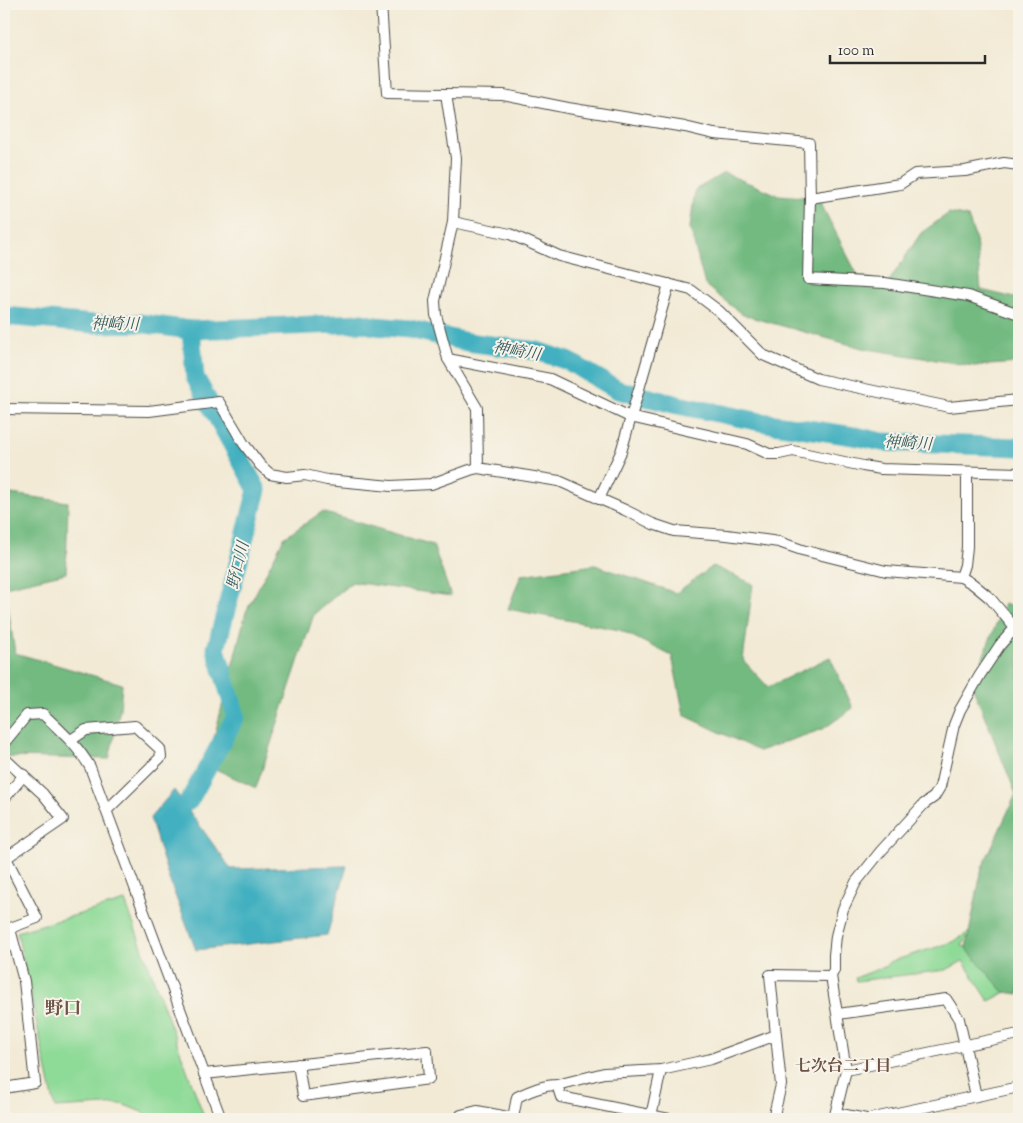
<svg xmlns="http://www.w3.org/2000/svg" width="1023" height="1123" viewBox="0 0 1023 1123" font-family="'Sorts Mill Goudy','Noto Serif JP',serif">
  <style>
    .green { fill: #8eda97; stroke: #5c8261 }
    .forest { fill: #72ba80; stroke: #4e7256 }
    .water { fill: #43b0c0; stroke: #376e76 }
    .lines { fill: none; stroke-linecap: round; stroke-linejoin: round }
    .river { stroke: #43b0c0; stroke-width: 19 }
    .minor-casing { stroke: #494844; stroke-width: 12 }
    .minor { stroke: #fff; stroke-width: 10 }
    .labels { text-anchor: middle; stroke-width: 4; stroke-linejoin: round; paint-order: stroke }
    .water-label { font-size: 16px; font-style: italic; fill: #335a5f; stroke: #f7f3e8 }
    .neighbourhood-label { font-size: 16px; font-weight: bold; fill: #6d5347; stroke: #f7f3e8 }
    .quarter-label { font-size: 18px; font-weight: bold; fill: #6d5347; stroke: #f7f3e8 }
  </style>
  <rect width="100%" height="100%" fill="#f7f3e8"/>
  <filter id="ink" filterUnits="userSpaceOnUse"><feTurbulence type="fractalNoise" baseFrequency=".02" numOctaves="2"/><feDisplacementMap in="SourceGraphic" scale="10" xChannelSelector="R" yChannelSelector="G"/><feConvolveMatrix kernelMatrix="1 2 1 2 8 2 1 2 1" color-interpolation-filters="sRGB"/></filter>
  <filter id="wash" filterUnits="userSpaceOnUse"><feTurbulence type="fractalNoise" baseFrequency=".0096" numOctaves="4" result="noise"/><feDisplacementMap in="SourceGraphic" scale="20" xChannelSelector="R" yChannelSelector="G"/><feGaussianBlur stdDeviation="1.12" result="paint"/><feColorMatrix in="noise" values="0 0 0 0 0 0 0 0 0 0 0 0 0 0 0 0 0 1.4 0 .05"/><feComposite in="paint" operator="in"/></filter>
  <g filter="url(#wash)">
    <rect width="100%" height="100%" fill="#f2ead5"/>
    <g class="green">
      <path d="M125,901l80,218h-56l-5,-6 -22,-9 -67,4 -38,-176z"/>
      <path d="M971,931l-9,15 37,9 17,32 -27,14 -26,-40 -17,9 -90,11 -1,-3 31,-12 3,-4 64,-20z"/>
    </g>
    <g class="forest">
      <path d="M724,173l54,22 40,3 40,78 30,7 33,-50 28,-20 19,4 8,23 5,50 38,9v64l-46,3 -111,-18 -119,-33 -38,-30 -15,-57 5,-38z"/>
      <path d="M4,493l64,9 -2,71 -61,14 10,66 107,31 -2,25 -11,50 -105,-2z"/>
      <path d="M322,512l111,33 18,51 -99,-14 -38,32 -58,174 -49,-23 39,-153 38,-74z"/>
      <path d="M595,565l81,28 37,-27 40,18 -10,76 25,27 62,-30 23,51 -30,21 -64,22 -75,-36 -12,-59 -52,-26 -112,-21 13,-34z"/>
      <path d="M1004,604l15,5v385l-15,-2 -38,-44 16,-80 34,-74 -44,-109z"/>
    </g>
    <path class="water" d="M174,790l57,79 116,-3 -20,69 -131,15 -27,-71 -19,-61z"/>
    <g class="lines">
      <g class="river">
        <path d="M4,316l90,8 45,-1 52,7 171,-7 13,3 35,3 57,13 70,9 31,10 50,29 60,15 83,17 99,15 22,5 137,5"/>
        <path d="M189,801l47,-85 -20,-67 41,-159 -62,-113 -4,-47"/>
      </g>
    </g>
  </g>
  <g filter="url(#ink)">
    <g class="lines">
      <g class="minor-casing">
        <g id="minor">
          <path d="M381,4l6,89 116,2 65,13 117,19 29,7 95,9 1,55 -2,81 77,4 83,13 51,18"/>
          <path d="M446,94l10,64 -3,64 -18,79 1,14 12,44 29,49 1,60"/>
          <path d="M810,198l90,-14 15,-10 50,-3 39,-8 15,2"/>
          <path d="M453,222l57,12 49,22 132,34 28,21 44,44 55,24 131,28 70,-7"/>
          <path d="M448,359l102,20 80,38 117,27 22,10h10l14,-3 70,15 18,3 138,4"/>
          <path d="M4,409l145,2 70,-9 25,42 16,21 10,9 17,3 18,-2 22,5 64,6 40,-2 39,-14 8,-2 81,13 66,29 28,14 21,7 53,4 52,7 23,8 84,21 75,6 12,7 17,14 25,30 4,1"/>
          <path d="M599,499l22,-47 48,-168"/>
          <path d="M961,577l4,-12 2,-18v-75"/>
          <path d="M71,740l15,-10 49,-4 25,23 1,8 -54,53"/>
          <path d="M4,743l23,-28 16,-1c18,17 35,32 47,53l131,352"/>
          <path d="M4,758l39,36 20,25 -57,39"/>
          <path d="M4,799l20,-24"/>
          <path d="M4,854l33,64 -32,12"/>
          <path d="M838,1014l108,-15 13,20 17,77"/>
          <path d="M846,1070l173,-36"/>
          <path d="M204,1074l223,-23 2,28 -126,17 -5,-32"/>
          <path d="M557,1085l4,12 108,22"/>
          <path d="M4,1088l31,-5 -11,-102 -14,-52"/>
          <path d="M836,1113l30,6"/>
          <path d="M651,1116l10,-46"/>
          <path d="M461,1119v-4l16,-4 36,7 4,-21c13,-6 26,-12 40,-12l47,-12 57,-3 50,-11 65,-24"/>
          <path d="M773,1119l8,-34 -11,-110 61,1"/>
          <path d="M834,1119l12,-49 -15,-94 3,-6v-15l2,-19 7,-27 13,-27 25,-31 43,-47 10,-7 6,-10 14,-62 6,-15 20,-35 20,-30 15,-17"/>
          <path d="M869,1119l150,-32"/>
        </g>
      </g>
      <use href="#minor" class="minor"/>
    </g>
  </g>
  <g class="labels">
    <g class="water-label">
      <text transform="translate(115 323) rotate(1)" y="6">神崎川</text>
      <text transform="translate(517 350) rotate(10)" y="6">神崎川</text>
      <text transform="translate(908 442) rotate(3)" y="6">神崎川</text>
      <text transform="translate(237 565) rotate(-76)" y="6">野口川</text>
    </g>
    <g class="neighbourhood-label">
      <text x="843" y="1071">七次台二丁目</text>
    </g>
    <g class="quarter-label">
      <text x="63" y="1014">野口</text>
    </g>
  </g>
  <rect width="1023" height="1123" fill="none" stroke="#f7f3e8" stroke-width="20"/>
  <path d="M830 55v8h155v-8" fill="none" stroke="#2b2b2b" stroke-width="2.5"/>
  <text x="838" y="55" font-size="15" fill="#2b2b2b" stroke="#f7f3e8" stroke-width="4" paint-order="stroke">100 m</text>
</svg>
